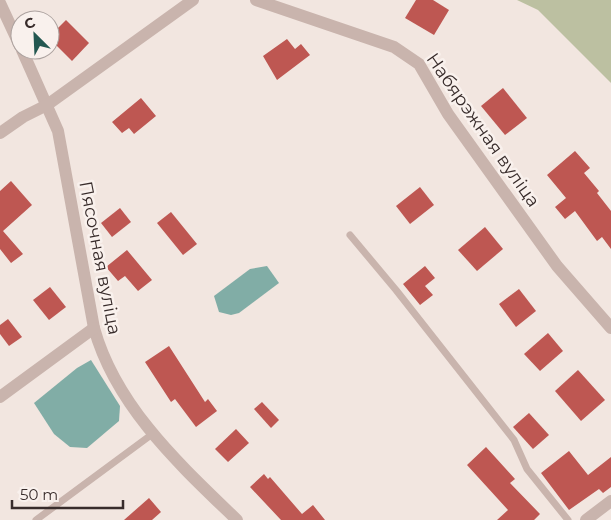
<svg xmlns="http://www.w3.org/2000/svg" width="611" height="520" viewBox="0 0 611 520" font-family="Montserrat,sans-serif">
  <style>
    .green { fill: #bcc0a1 }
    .water { fill: #81ada6 }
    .building { fill: #be5752 }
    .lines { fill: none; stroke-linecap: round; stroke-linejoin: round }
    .service { stroke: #c9b4ad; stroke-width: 7 }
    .minor { stroke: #c9b4ad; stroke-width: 12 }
    .labels { text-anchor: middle; stroke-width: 5; stroke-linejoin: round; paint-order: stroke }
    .street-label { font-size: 18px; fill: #382c2b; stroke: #f9f1ed }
  </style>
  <rect width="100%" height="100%" fill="#f2e6e0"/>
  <path class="green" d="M517,0h94v83l-73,-73z"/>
  <g class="water">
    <path d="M267,266l12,17 -40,30 -8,2 -12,-3 -5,-16 36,-27z"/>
    <path d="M91,360l29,46 -1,15 -32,27 -17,-1 -16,-13 -20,-31 43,-35z"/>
  </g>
  <g class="building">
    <path d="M416,0h17l16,10 -15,25 -29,-17z"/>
    <path d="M66,20l23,23 -17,18 -22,-22v-3z"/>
    <path d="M287,39l8,10 6,-5 9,11 -33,25 -14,-24z"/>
    <path d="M503,88l24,30 -22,17 -24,-29z"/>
    <path d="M141,98l15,18 -22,18 -5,-6 -7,5 -10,-11z"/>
    <path d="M575,151l15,17 -6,5 15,18 -2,2 14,18v38l-9,-12 -5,4 -22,-30 -10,8 -10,-12 11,-9 -19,-23z"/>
    <path d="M11,181l21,24 -29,26 20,23 -12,9 -11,-14v-58z"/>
    <path d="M420,187l14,18 -24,19 -14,-18z"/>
    <path d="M120,208l11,14 -19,15 -11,-14z"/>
    <path d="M171,212l26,32 -14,11 -26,-32z"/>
    <path d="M485,227l18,22 -26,22 -19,-21z"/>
    <path d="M127,250l25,30 -14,11 -13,-15 -7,5 -12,-14z"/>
    <path d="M425,266l10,12 -10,8 8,9 -13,10 -17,-21z"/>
    <path d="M50,287l16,20 -17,13 -16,-20z"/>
    <path d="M519,289l17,22 -20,16 -17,-23z"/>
    <path d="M8,319l14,18 -13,9 -9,-12v-9z"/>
    <path d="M548,333l15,18 -23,20 -16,-17z"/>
    <path d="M169,346l36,56 3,-3 9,12 -21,16 -21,-28 -4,3 -26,-40z"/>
    <path d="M578,370l27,30 -24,21 -26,-30z"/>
    <path d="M262,402l17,18 -8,8 -17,-19z"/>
    <path d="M529,413l20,22 -16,14 -20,-22z"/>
    <path d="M236,429l13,14 -21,19 -13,-13z"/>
    <path d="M486,447l29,32 -5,4 30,31 -6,6h-37l11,-10 -41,-45z"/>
    <path d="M569,451l19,24 23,-18v30l-8,6 -4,-4 -30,21 -28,-37z"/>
    <path d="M264,474l4,5 2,-2 32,37 11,-9 12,15h-44l-31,-33z"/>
    <path d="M149,498l12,14 -9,8h-28z"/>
  </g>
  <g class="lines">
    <g class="service">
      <path d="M350,235l46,55 118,150 13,29 41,51"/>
      <path d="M36,520l115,-85"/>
    </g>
    <g class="minor">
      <path d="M256,0l138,47 25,17 29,50 109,152 54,62"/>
      <path d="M0,3l20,43"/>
      <path d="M22,50l36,81 36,197c22,79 86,137 143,192"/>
      <path d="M0,133l23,-16 24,-12 146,-105"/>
      <path d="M0,397l94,-69"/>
      <path d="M586,520l25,-19"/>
    </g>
  </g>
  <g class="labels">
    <g class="street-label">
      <text transform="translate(483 130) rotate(55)" y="6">Набярэжная вуліца</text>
      <text transform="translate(100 258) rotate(79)" y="6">Пясочная вуліца</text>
    </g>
  </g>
  <g transform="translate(35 35) rotate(336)"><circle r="24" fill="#f9f1ed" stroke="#aca29f"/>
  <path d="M0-4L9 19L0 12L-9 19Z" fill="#235750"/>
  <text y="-8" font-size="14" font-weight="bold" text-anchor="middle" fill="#382c2b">С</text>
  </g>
  <path d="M12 500v8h111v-8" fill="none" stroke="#382c2b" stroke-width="2.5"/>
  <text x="20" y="500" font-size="15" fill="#382c2b" stroke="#f9f1ed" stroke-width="4" paint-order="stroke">50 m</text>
</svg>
